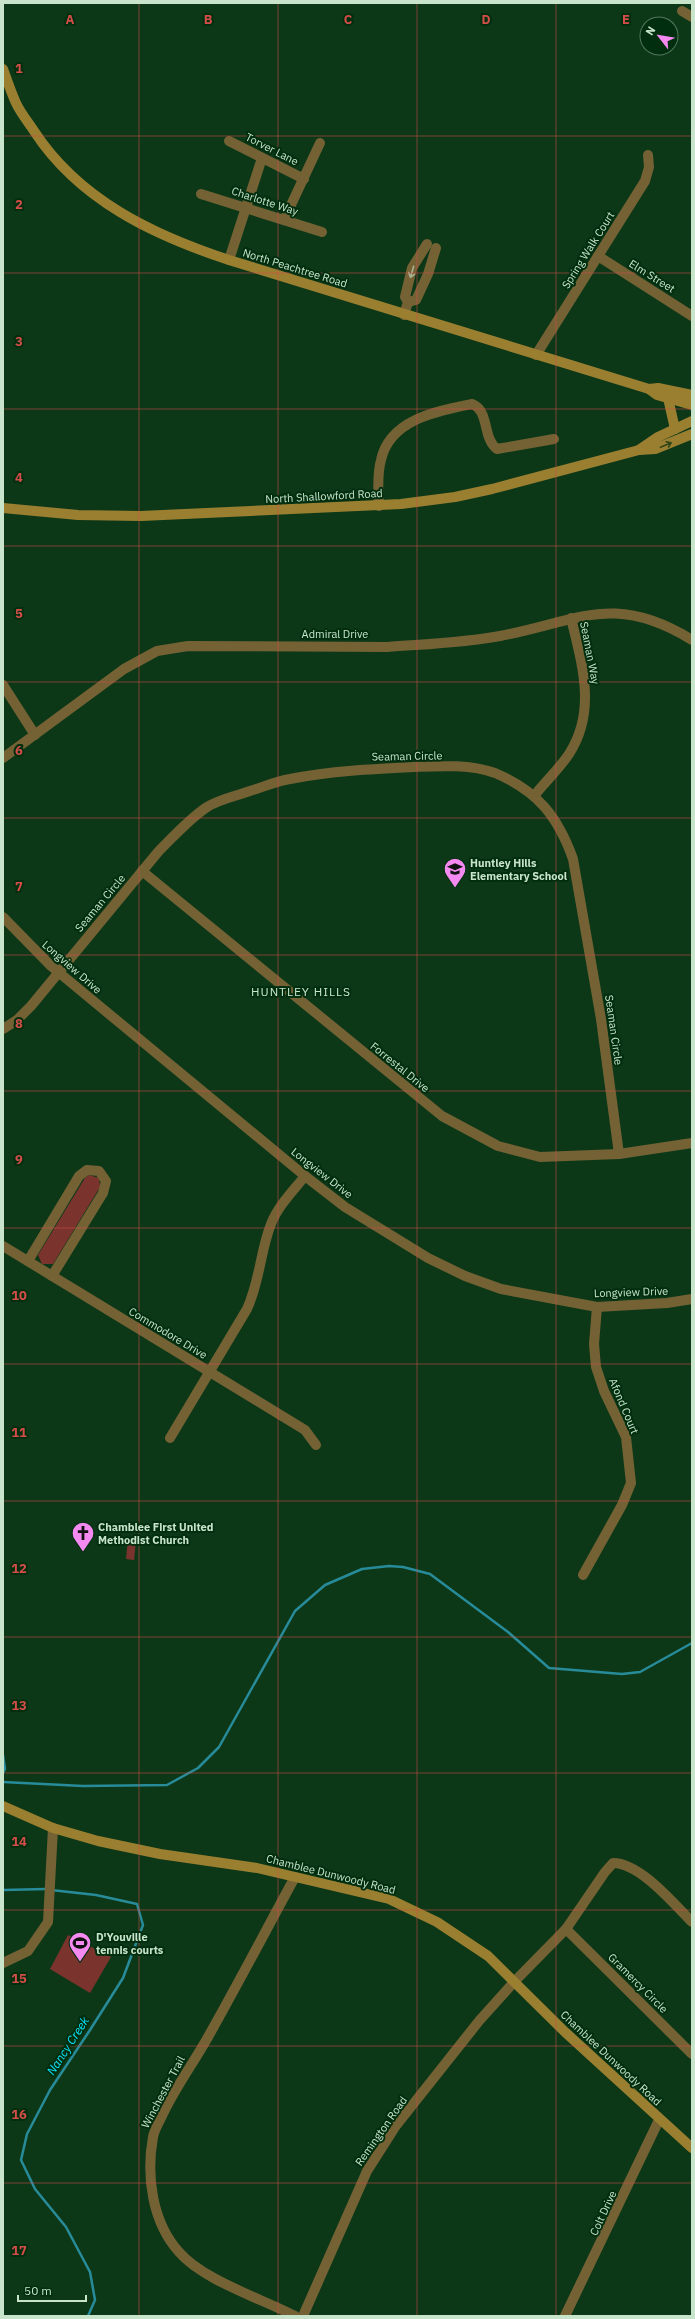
<svg xmlns="http://www.w3.org/2000/svg" width="695" height="2319" viewBox="0 0 695 2319" font-family="'IBM Plex Sans',sans-serif">
  <style>
    .green { fill: #7b342d }
    .lines { fill: none; stroke-linecap: round; stroke-linejoin: round }
    .stream { stroke: #288b99; stroke-width: 2.5 }
    .street { stroke: #746235; stroke-width: 10 }
    .secondary { stroke: #9b7f31; stroke-width: 10 }
    .oneway { stroke: #a6b18f }
    .oneway2 { stroke: #2f4618 }
    .grid { fill: none; stroke: #d34e49; stroke-width: 1; stroke-opacity: 0.55 }
    .labels { text-anchor: middle; stroke-width: 4; stroke-linejoin: round; paint-order: stroke }
    .street-label { font-size: 11px; fill: #c8e5cb; stroke: #012e0e }
    .poi-label { font-size: 11px; font-weight: bold; fill: #c8e5cb; stroke: #012e0e; text-anchor: start }
    .neighbourhood-label { font-size: 12px; letter-spacing: 1px; fill: #c8e5cb; stroke: #012e0e }
    .water-label { font-size: 12px; font-style: italic; fill: #08e3fc; stroke: #012e0e }
    .grid-label { font-size: 13px; text-anchor: middle; font-weight: bold; fill: #d34e49; stroke: #012e0e; stroke-width: 4; stroke-linejoin: round; paint-order: stroke }
  </style>
  <rect width="100%" height="100%" fill="#0d3818"/>
  <g class="green">
    <path d="M89,1175l10,3 1,9 -47,77h-11l-4,-9 47,-77z"/>
    <path d="M128,1539l8,1 -2,20 -8,-1z"/>
    <path d="M68,1935l43,22 -21,36 -40,-24z"/>
  </g>
  <g class="lines">
    <g class="stream">
      <path d="M3,1755l2,14 -2,4"/>
      <path d="M3,1782l80,4 84,-1 31,-17 21,-21 76,-136 30,-26 37,-16 27,-3 14,1 27,7 78,58 41,36 73,6 18,-2 52,-29"/>
      <path d="M3,1890l43,-1"/>
      <path d="M51,1890l45,5 41,9 6,21 -20,53 -33,52 -40,60 -23,44 -6,26 14,29 31,38 24,45 5,28 -7,16"/>
    </g>
    <g class="street">
      <path d="M682,11l10,6"/>
      <path d="M229,141l75,38"/>
      <path d="M201,194l121,38"/>
      <path d="M284,220l36,-77"/>
      <path d="M598,256l94,60"/>
      <path d="M229,260l33,-102"/>
      <path d="M408,302l8,-2 12,-26 8,-26"/>
      <path d="M404,315l4,-13 -3,-5 7,-29 15,-24"/>
      <path d="M536,355l109,-174 4,-14 -1,-12"/>
      <path d="M379,506c-1,-15 -2,-32 2,-46 9,-41 57,-49 91,-56 18,7 10,34 25,45l57,-10"/>
      <path d="M3,685l32,50"/>
      <path d="M3,758l121,-89 33,-18 31,-5 199,1c38,-3 76,-4 113,-11 79,-15 114,-44 192,4"/>
      <path d="M534,796c11,-14 25,-27 35,-42 28,-43 13,-90 2,-136"/>
      <path d="M142,871l300,245 56,30 42,11 79,-3 73,-11"/>
      <path d="M3,917l48,49 254,210 40,31 83,51 37,18 36,13 96,18 70,-4 25,-4"/>
      <path d="M3,1029l14,-9 14,-14 127,-154c15,-15 31,-33 49,-45 13,-8 29,-11 43,-16 13,-4 27,-10 40,-12 41,-8 82,-10 124,-12 25,-1 56,-3 81,6 43,18 63,44 78,86l28,160 18,135"/>
      <path d="M3,1246l302,184 11,15"/>
      <path d="M28,1261l51,-85 8,-6 12,1 7,10 -3,12 -51,83"/>
      <path d="M170,1438l77,-129c13,-28 13,-57 24,-85 7,-18 22,-33 34,-48"/>
      <path d="M583,1575l39,-70 9,-22 -5,-46 -22,-46 -8,-24 -2,-23 3,-37"/>
      <path d="M692,1922c-19,-19 -52,-59 -79,-59l-8,9 -39,57 126,125"/>
      <path d="M3,1963l25,-12 20,-29 5,-94"/>
      <path d="M295,2316c-35,-18 -92,-36 -116,-64 -27,-30 -33,-76 -26,-115 1,-6 5,-13 8,-19 13,-29 32,-54 47,-81 30,-53 58,-107 87,-160"/>
      <path d="M303,2316l64,-145 28,-44 84,-106 35,-39 52,-53"/>
      <path d="M565,2316l94,-196"/>
    </g>
    <g class="secondary">
      <path d="M3,69c4,11 8,23 13,34 4,9 12,19 18,28 45,69 119,104 195,129l420,129 8,6 35,10"/>
      <path d="M649,389l9,-1 34,7"/>
      <path d="M668,398l7,31"/>
      <path d="M639,450l19,-13 34,-16"/>
      <path d="M3,508l75,7 63,1 260,-12 54,-7 37,-8 147,-39 16,-1 37,-15"/>
      <path d="M3,1806l50,22 45,13 62,13 97,14 132,31 48,23 51,34 77,76 127,116"/>
    </g>
  </g>
  <defs><path id="oneway-shaft" d="M-6 0H5M1.5-3L5.5 0L1.5 3" fill="none" stroke-width="1.6" stroke-linecap="round" stroke-linejoin="round"/></defs>
  <use class="oneway" href="#oneway-shaft" transform="translate(412 272) rotate(106)"/>
  <use class="oneway2" href="#oneway-shaft" transform="translate(666 445) rotate(-23)"/>
  <path class="grid" d="M139,3v2313M278,3v2313M417,3v2313M556,3v2313M3,136h689M3,273h689M3,409h689M3,546h689M3,682h689M3,818h689M3,955h689M3,1091h689M3,1228h689M3,1364h689M3,1501h689M3,1637h689M3,1773h689M3,1910h689M3,2046h689M3,2183h689"/>
  <defs>
    <g id="school-pin" transform="scale(1.15)"><path d="M0 17L-7.5 6A9.5 9.5 0 1 1 7.5 6Z" fill="#f489f0" stroke="#012e0e"/><path d="M0-5L7-2L0 1L-7-2ZM-4 1L0 2.5L4 1V4Q0 6-4 4Z" fill="#111"/></g>
    <g id="church-pin" transform="scale(1.15)"><path d="M0 17L-7.5 6A9.5 9.5 0 1 1 7.5 6Z" fill="#f489f0" stroke="#012e0e"/><path d="M-1.2-6h2.4v3.5h3.3v2.4h-3.3V6h-2.4V-.1h-3.3v-2.4h3.3Z" fill="#111"/></g>
    <g id="stadium-pin" transform="scale(1.15)"><path d="M0 17L-7.5 6A9.5 9.5 0 1 1 7.5 6Z" fill="#f489f0" stroke="#012e0e"/><path d="M0-5a6.5 5 0 1 0 0 10a6.5 5 0 1 0 0-10ZM-3.5-1.8h7v3.6h-7Z" fill="#111"/></g>
  </defs>
  <g fill-rule="evenodd">
    <use href="#school-pin" x="455" y="869"/>
    <use href="#church-pin" x="83" y="1533"/>
    <use href="#stadium-pin" x="80" y="1943"/>
  </g>
  <g class="labels">
    <g class="street-label">
      <text transform="translate(272 149) rotate(27)" y="4">Torver Lane</text>
      <text transform="translate(265 201) rotate(18)" y="4">Charlotte Way</text>
      <text transform="translate(588 250) rotate(-58)" y="4">Spring Walk Court</text>
      <text transform="translate(295 268) rotate(17)" y="4">North Peachtree Road</text>
      <text transform="translate(652 276) rotate(32)" y="4">Elm Street</text>
      <text transform="translate(324 496) rotate(-3)" y="4">North Shallowford Road</text>
      <text x="335" y="638">Admiral Drive</text>
      <text transform="translate(590 653) rotate(79)" y="4">Seaman Way</text>
      <text transform="translate(407 756) rotate(-1)" y="4">Seaman Circle</text>
      <text transform="translate(100 903) rotate(-50)" y="4">Seaman Circle</text>
      <text transform="translate(72 967) rotate(41)" y="4">Longview Drive</text>
      <text transform="translate(614 1030) rotate(82)" y="4">Seaman Circle</text>
      <text transform="translate(400 1067) rotate(39)" y="4">Forrestal Drive</text>
      <text transform="translate(322 1173) rotate(38)" y="4">Longview Drive</text>
      <text transform="translate(631 1292) rotate(-2)" y="4">Longview Drive</text>
      <text transform="translate(168 1333) rotate(31)" y="4">Commodore Drive</text>
      <text transform="translate(624 1406) rotate(67)" y="4">Afond Court</text>
      <text transform="translate(331 1874) rotate(14)" y="4">Chamblee Dunwoody Road</text>
      <text transform="translate(638 1983) rotate(45)" y="4">Gramercy Circle</text>
      <text transform="translate(611 2058) rotate(43)" y="4">Chamblee Dunwoody Road</text>
      <text transform="translate(163 2092) rotate(-62)" y="4">Winchester Trail</text>
      <text transform="translate(381 2131) rotate(-55)" y="4">Remington Road</text>
      <text transform="translate(603 2213) rotate(-65)" y="4">Colt Drive</text>
    </g>
    <g class="poi-label">
      <text x="470" y="867">Huntley Hills<tspan x="470" dy="13">Elementary School</tspan></text>
      <text x="98" y="1531">Chamblee First United<tspan x="98" dy="13">Methodist Church</tspan></text>
      <text x="96" y="1941">D'Youville<tspan x="96" dy="13">tennis courts</tspan></text>
    </g>
    <g class="neighbourhood-label">
      <text x="301" y="996">HUNTLEY HILLS</text>
    </g>
    <g class="water-label">
      <text transform="translate(68 2046) rotate(-57)" y="4">Nancy Creek</text>
    </g>
  </g>
  <g class="grid-label">
    <text x="70" y="24">A</text>
    <text x="208" y="24">B</text>
    <text x="348" y="24">C</text>
    <text x="486" y="24">D</text>
    <text x="626" y="24">E</text>
    <text x="19" y="73">1</text>
    <text x="19" y="209">2</text>
    <text x="19" y="346">3</text>
    <text x="19" y="482">4</text>
    <text x="19" y="618">5</text>
    <text x="19" y="755">6</text>
    <text x="19" y="891">7</text>
    <text x="19" y="1028">8</text>
    <text x="19" y="1164">9</text>
    <text x="19" y="1300">10</text>
    <text x="19" y="1437">11</text>
    <text x="19" y="1573">12</text>
    <text x="19" y="1710">13</text>
    <text x="19" y="1846">14</text>
    <text x="19" y="1983">15</text>
    <text x="19" y="2119">16</text>
    <text x="19" y="2255">17</text>
  </g>
  <rect width="695" height="2319" fill="none" stroke="#c8e5cb" stroke-width="8"/>
  <g transform="translate(659 36) rotate(301)"><circle r="19" fill="#012e0e" stroke="#51775a"/>
  <path d="M0-3L7 15L0 10L-7 15Z" fill="#f489f0"/>
  <text y="-6" font-size="11" font-weight="bold" text-anchor="middle" fill="#c8e5cb">N</text>
  </g>
  <path d="M18 2295v6h68v-6" fill="none" stroke="#c8e5cb" stroke-width="2"/>
  <text x="24" y="2295" font-size="12" fill="#c8e5cb" stroke="#012e0e" stroke-width="3" paint-order="stroke">50 m</text>
</svg>
